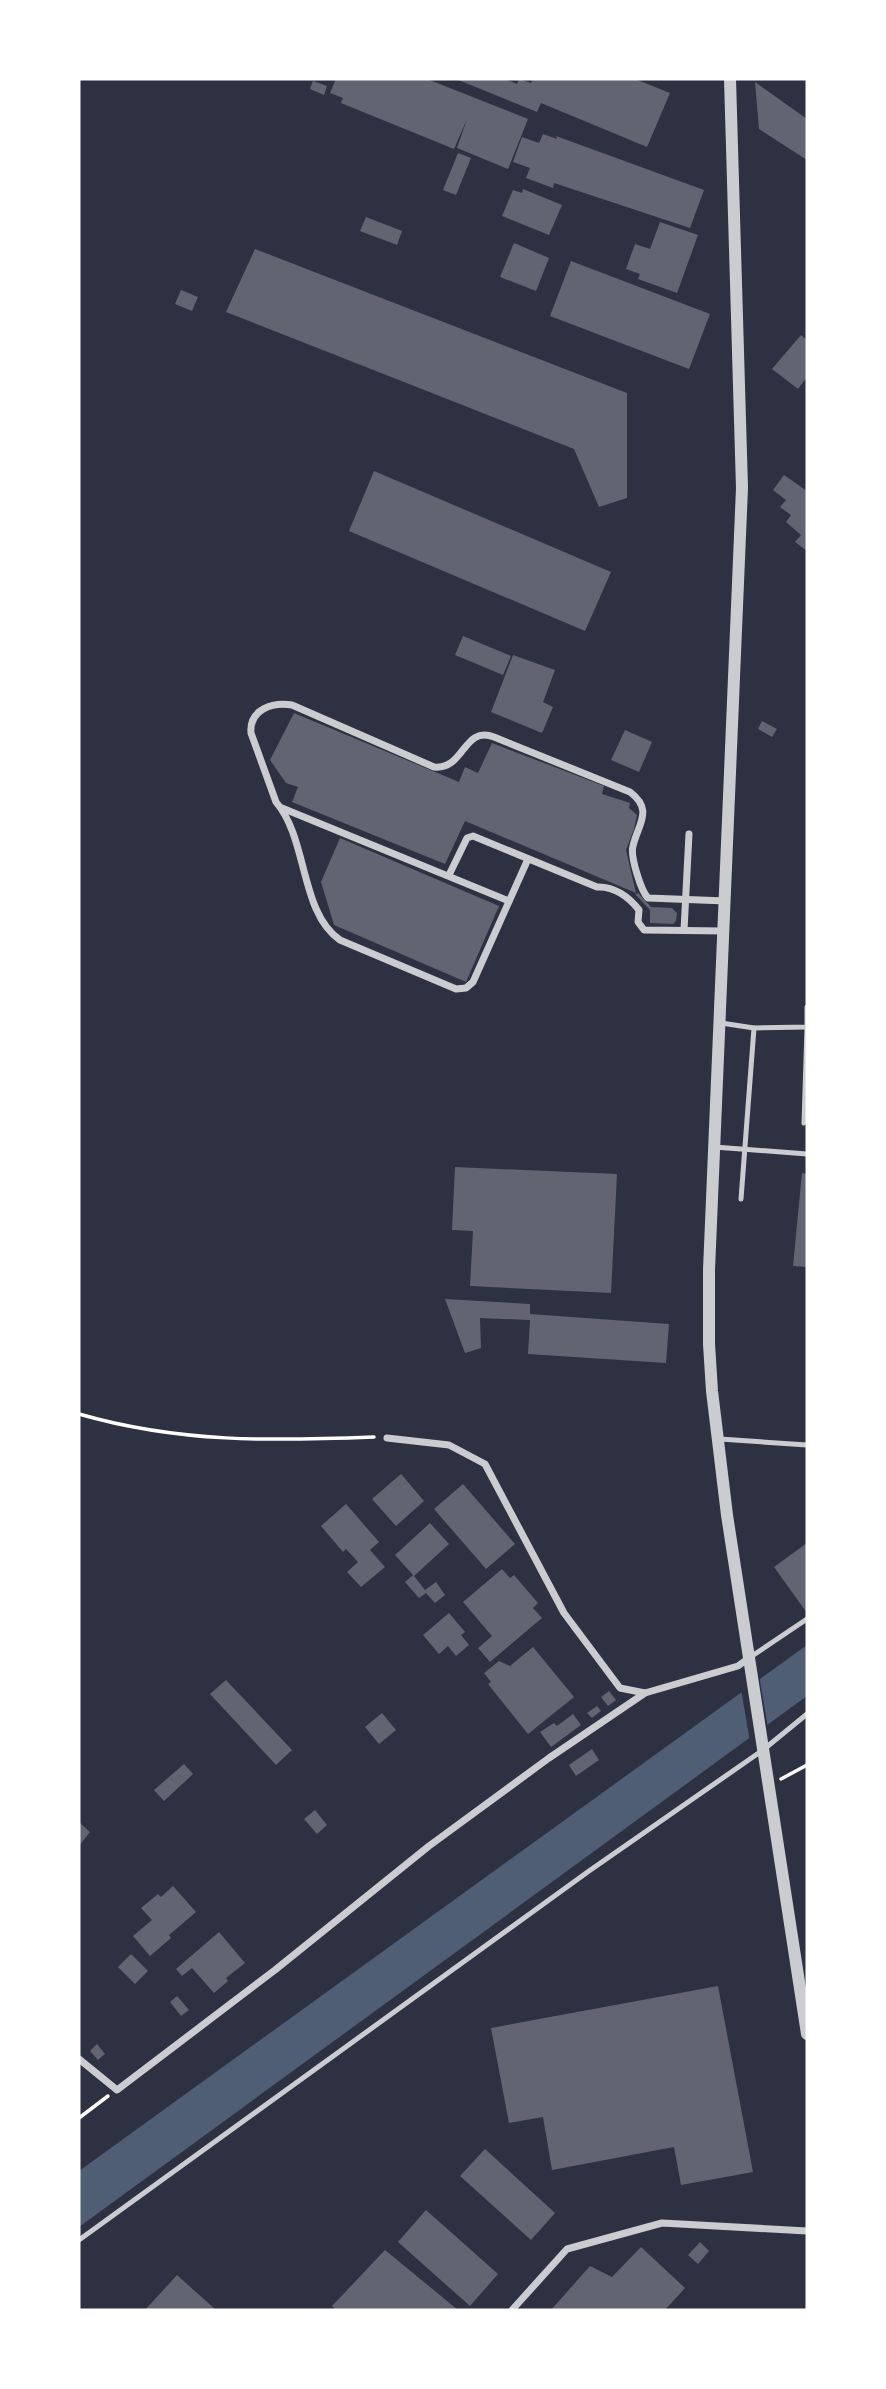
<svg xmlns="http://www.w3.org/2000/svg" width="886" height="2389" viewBox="0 0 886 2389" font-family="'PT Sans Narrow',sans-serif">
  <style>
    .water { fill: #4f5d75 }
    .pier { fill: #2d3142 }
    .building { fill: #626471 }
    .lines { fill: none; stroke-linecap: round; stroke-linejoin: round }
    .path { stroke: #fff; stroke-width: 3.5 }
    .service { stroke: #caccd0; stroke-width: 5 }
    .minor { stroke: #caccd0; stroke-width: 7 }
    .tertiary { stroke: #caccd0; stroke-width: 12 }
  </style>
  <rect width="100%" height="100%" fill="#2d3142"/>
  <path class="water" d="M807,1645v51l-728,531v-56z"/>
  <path class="pier" d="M759,1675l9,53 -18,14 -9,-53z"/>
  <g class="building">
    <path d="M336,79h91l101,40 -20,50 -51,-21 10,-29 -13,30 -113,-46 2,-5 -13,-5z"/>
    <path d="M456,79h49l12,5 2,-5 12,4 2,-4h102l35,14 -23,54 -106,-44 -4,9z"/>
    <path d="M313,81l14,5 -3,9 -14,-6z"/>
    <path d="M755,82l52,37v41l-48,-31z"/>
    <path d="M543,134l14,5 -1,-3 148,54 -14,38 -136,-45 -1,5 -27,-10 4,-10 -17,-6 9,-25 17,6z"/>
    <path d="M458,153l13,5 -15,37 -13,-5z"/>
    <path d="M523,189l39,16 -13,30 -47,-19 11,-26 9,3z"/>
    <path d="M366,217l36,14 -5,14 -37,-14z"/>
    <path d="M660,222l38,13 -21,58 -39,-14 2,-5 -14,-5 9,-25 15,5z"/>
    <path d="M514,243l35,15 -13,33 -36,-14z"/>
    <path d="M255,249l372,144v105l-28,9 -25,-58 -348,-137z"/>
    <path d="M571,261l139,53 -21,55 -139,-53z"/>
    <path d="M181,290l17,7 -6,14 -17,-7z"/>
    <path d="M801,335l6,5v37l-9,12 -26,-20z"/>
    <path d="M374,471l237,101 -26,59 -236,-100z"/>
    <path d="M784,475l23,16v60l-12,-9 6,-7 -15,-13 5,-7 -11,-8 6,-7 -13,-10z"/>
    <path d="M463,636l48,20 -8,19 -48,-20z"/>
    <path d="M513,655l42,15 -12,32 10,5 -11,26 -51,-21z"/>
    <path d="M294,713l165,69 6,-15 13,6 14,-30 112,43 -2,8 28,9 -1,5 8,7 -3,14 -8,21 10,43 -171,-72 -20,43 -153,-62 6,-15 -12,-4 -16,-23z"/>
    <path d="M762,721l15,8 -5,8 -14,-8z"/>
    <path d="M625,730l27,12 -13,30 -28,-12z"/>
    <path d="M340,838l159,68 -33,76 -132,-57 -13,-43z"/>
    <path d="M638,893l13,14 21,1 5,5 -1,8 -3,3 -23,-1v-13l-15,-16z"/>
    <path d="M455,1167l162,7 -6,119 -141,-7 3,-55 -21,-1z"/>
    <path d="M802,1173l5,1v93l-14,-1z"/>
    <path d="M445,1299l85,5v10l139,10 -3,39 -138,-9 2,-34 -50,-2 1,30 -16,5z"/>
    <path d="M401,1474l23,27 -28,25 -24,-27z"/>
    <path d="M463,1484l52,60 -29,25 -52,-60z"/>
    <path d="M346,1504l33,38 -9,8 15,17 -24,20 -14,-15 11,-10 -12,-13 -3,3 -22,-26z"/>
    <path d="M430,1523l19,21 -35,32 11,14 11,-8 9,13 -10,8 -9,-10 -7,5 -14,-16 8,-7 -18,-20z"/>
    <path d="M807,1543v70l-33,-46z"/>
    <path d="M502,1569l8,9 4,-3 24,28 -5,5 9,10 -52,44 -12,-14 14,-12 -29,-34z"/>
    <path d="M449,1613l16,19 -4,3 8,10 -13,11 -8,-10 -9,8 -16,-19z"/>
    <path d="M533,1647l41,50 -46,37 -40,-50 3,-2 -7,-9 15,-12 11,5z"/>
    <path d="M226,1680l66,70 -16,15 -66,-71z"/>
    <path d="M609,1691l7,9 -8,6 -7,-9z"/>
    <path d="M597,1706l4,5 -9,7 -5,-5z"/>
    <path d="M382,1713l14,17 -17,14 -14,-17z"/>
    <path d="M573,1714l8,11 -30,22 -11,-15 14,-9 3,3z"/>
    <path d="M592,1749l7,11 -23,16 -7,-11z"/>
    <path d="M184,1764l9,10 -29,27 -10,-11z"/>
    <path d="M315,1810l12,15 -10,9 -13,-15z"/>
    <path d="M79,1822l11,10 -11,14z"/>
    <path d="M173,1886l23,26 -27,23 2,3 -21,18 -17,-20 19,-16 -11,-12 17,-14 3,3z"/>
    <path d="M219,1932l26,31 -19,15 2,3 -14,12 -22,-25 -10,8 -6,-7z"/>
    <path d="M131,1954l17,17 -13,13 -17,-17z"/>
    <path d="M718,1986l35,186 -72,13 -7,-38 -122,23 -9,-53 -34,6 -18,-95z"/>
    <path d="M177,1996l12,14 -8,6 -11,-14z"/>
    <path d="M97,2044l8,10 -7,6 -8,-9z"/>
    <path d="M485,2149l70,64 -24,27 -71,-64z"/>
    <path d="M426,2210l72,64 -28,32 -72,-64z"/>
    <path d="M700,2242l9,9 -11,13 -10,-9z"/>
    <path d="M641,2247l44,41 -20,22h-114l39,-44 22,11z"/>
    <path d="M385,2250l73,60h-122l-4,-4z"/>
    <path d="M177,2275l39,35h-71z"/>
  </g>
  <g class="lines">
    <g class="path">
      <path d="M79,1414c100,29 193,27 295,23"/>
      <path d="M781,1779l26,-14"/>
      <path d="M79,2118l29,-22"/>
    </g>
    <g class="service">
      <path d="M721,1023l33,5 -13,171"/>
      <path d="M754,1028l53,-1v-20"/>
      <path d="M804,1123l3,-96"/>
      <path d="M714,1147l93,7"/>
      <path d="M720,1439l87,6"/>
      <path d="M749,1658l58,-39"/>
      <path d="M79,2240l510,-369 174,-121 44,-36"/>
    </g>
    <g class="minor">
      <path d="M282,808l227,93"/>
      <path d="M528,859l-55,123 -7,6 -10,1 -116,-49c-40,-27 -32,-101 -64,-138l-25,-69c-2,-24 22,-31 41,-28l142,62c31,3 29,-42 60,-30l136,55c24,18 8,32 3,54 -3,10 8,45 15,52l78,3"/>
      <path d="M449,875l18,-37 6,-2 124,51c17,-1 32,10 42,23l-1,12 6,8 80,1"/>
      <path d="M684,930l5,-96"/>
      <path d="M387,1438l62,7 36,19 79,149 56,75 25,5 93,-27 11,-8"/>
      <path d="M79,2059l38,31 158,-120 154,-124 120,-88 96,-65"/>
      <path d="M512,2310l55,-61 95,-26 145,8"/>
    </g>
    <path class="tertiary" d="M730,79l12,409 -33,782v74l3,47 15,124 80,519"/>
  </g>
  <rect width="886" height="2389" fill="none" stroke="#ffffff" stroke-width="161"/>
</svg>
